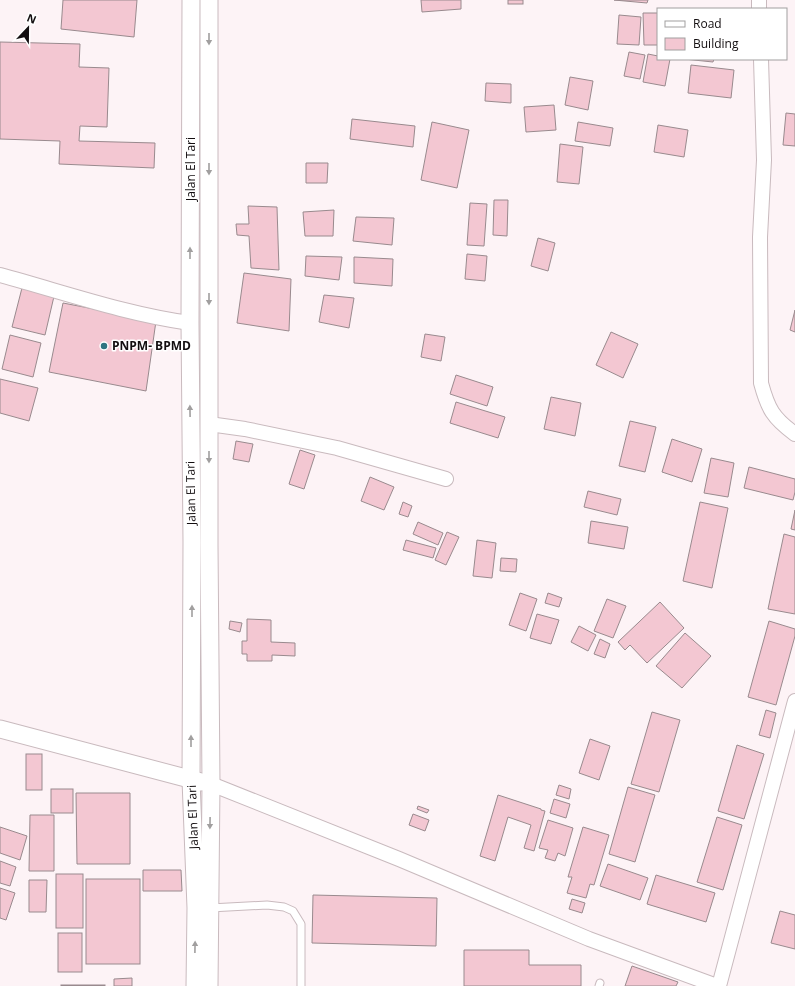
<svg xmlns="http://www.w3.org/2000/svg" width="795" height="986" viewBox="0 0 795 986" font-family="'Open Sans',sans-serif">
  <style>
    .building { fill: #f3c7d2; stroke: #998a8e }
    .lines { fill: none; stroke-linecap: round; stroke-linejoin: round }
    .service-casing { stroke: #c9babe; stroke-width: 9 }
    .minor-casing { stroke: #c9babe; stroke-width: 16 }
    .tertiary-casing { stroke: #c9babe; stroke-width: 19 }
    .service { stroke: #fff; stroke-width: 7 }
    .minor { stroke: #fff; stroke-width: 14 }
    .tertiary { stroke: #fff; stroke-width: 17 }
    .oneway { fill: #a19f9f }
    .poi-dot { fill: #2e7481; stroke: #fff; stroke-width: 1.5 }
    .labels { text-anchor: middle; stroke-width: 3; stroke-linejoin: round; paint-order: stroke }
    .street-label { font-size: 12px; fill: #130e10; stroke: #fff }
    .poi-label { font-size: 12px; font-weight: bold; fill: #130e10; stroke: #fff; text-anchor: start }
  </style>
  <rect width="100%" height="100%" fill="#fdf3f6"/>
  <g class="building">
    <path d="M63,0h74l-3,37 -73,-8z"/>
    <path d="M421,0h40v9l-39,3z"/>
    <rect x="508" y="0" width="15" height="4"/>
    <path d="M614,0h34l-1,3z"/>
    <path d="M643,13h15v32h-14z"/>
    <path d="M619,15l22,2 -2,28 -22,-1z"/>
    <path d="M0,42l80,2 -1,23 30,1 -2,59 -27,-1 -1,15 76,2 -1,25 -95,-4 1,-23 -60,-2z"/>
    <path d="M629,52l16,3 -5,24 -16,-3z"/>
    <path d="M648,54l10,2v3h12l-5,27 -22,-4z"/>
    <path d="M684,59h30l-1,3z"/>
    <path d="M691,65l43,5 -3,28 -43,-5z"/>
    <path d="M570,77l23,4 -5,29 -23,-5z"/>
    <path d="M486,83l25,1v19l-26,-2z"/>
    <path d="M554,105l2,25 -30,2 -2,-25z"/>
    <path d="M786,113l9,1v32l-12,-1z"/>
    <path d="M352,119l63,7 -2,21 -63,-8z"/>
    <path d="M432,122l37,8 -12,58 -36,-8z"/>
    <path d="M578,122l35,6 -3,18 -35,-5z"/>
    <path d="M658,125l30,5 -4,27 -30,-5z"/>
    <path d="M560,144l23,3 -4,37 -22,-2z"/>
    <path d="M306,163h22l-1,20h-21z"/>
    <path d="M494,200h14l-1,36 -14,-1z"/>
    <path d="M470,203l17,1 -3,42 -17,-1z"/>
    <path d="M248,206l29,1 2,63 -28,-2 -2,-32 -12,-1 -1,-11h13z"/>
    <path d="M334,210l-1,26h-28l-2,-24z"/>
    <path d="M356,217l38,1 -2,27 -39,-4z"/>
    <path d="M538,238l17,5 -7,28 -17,-5z"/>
    <path d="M467,254l20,2 -2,25 -20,-2z"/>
    <path d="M306,256l36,1 -3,23 -34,-4z"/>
    <path d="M354,257l39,2 -1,27 -38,-3z"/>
    <path d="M244,273l47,6 -2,52 -52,-8z"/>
    <path d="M23,284l32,8 -10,43 -33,-8z"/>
    <path d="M324,295l30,3 -5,30 -30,-6z"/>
    <path d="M63,303l93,18 -10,70 -97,-19z"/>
    <path d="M795,310v22l-5,-2z"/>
    <path d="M611,332l27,12 -15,34 -27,-13z"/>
    <path d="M425,334l20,3 -4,24 -20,-4z"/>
    <path d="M10,335l31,8 -8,34 -31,-8z"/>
    <path d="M456,375l37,12 -6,19 -37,-12z"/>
    <path d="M0,379l38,9 -9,33 -29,-8z"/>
    <path d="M551,397l30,6 -6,33 -31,-7z"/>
    <path d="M456,402l49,15 -7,21 -48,-15z"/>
    <path d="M630,421l26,6 -11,45 -26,-6z"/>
    <path d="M672,439l30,10 -10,33 -30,-10z"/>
    <path d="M236,441l17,3 -4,18 -16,-3z"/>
    <path d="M300,450l15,5 -11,34 -15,-5z"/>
    <path d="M711,458l23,5 -6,34 -24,-4z"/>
    <path d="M749,467l46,12v13l-2,8 -49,-12z"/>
    <path d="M370,477l24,10 -10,23 -23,-9z"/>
    <path d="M588,491l33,8 -4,16 -33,-8z"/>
    <path d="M403,502l9,4 -4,11 -9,-3z"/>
    <path d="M700,502l28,6 -16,80 -29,-7z"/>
    <path d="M795,510v20l-4,-1z"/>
    <path d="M591,521l37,6 -4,22 -36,-6z"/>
    <path d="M418,522l25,11 -5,12 -25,-11z"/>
    <path d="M447,532l12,5 -13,28 -11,-5z"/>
    <path d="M784,534l11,3v77l-27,-5z"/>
    <path d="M406,540l30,8 -3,10 -30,-8z"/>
    <path d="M477,540l19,3 -4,35 -19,-2z"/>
    <path d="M501,558l16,1 -1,13 -16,-1z"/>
    <path d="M520,593l17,6 -11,32 -17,-6z"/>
    <path d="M548,593l14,5 -3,9 -14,-4z"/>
    <path d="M607,599l19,7 -13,32 -19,-7z"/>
    <path d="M660,602l24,26 -37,35 -17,-18 -5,5 -7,-8z"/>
    <path d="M537,614l22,6 -8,24 -21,-6z"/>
    <path d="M247,619l24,1v22l24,1v13l-23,-1v6h-25v-7h-5v-13h5z"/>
    <path d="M230,621l12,2 -2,9 -11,-3z"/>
    <path d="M769,621l26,8v7l-19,69 -28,-8z"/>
    <path d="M579,626l17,9 -8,16 -17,-9z"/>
    <path d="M685,633l26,23 -29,32 -26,-22z"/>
    <path d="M600,639l10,5 -5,14 -11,-4z"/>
    <path d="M766,710l10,3 -6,25 -11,-3z"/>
    <path d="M652,712l28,8 -21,72 -28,-8z"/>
    <path d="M590,739l20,7 -11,34 -20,-7z"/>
    <path d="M737,745l27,9 -20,65 -26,-8z"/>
    <rect x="26" y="754" width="16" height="36"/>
    <path d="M559,785l12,4 -2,10 -13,-4z"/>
    <path d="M628,787l27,8 -20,67 -26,-8z"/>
    <rect x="51" y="789" width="22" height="24"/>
    <path d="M76,793h54v71h-53z"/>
    <path d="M498,795l43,14v1l4,1 -11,40 -10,-3 7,-23 -23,-8 -13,44 -15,-5z"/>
    <path d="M554,799l16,5 -4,14 -16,-5z"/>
    <path d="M418,806l11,4 -2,3 -10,-4z"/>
    <path d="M413,814l16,6 -4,11 -16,-6z"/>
    <path d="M30,815h24v56h-25z"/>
    <path d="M717,817l25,8 -19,65 -26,-8z"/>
    <path d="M548,820l25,8 -8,28 -7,-3 -3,8 -10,-3 3,-8 -9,-2z"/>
    <path d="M0,827l27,9 -7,24 -20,-7z"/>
    <path d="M583,827l26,8 -15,50 -4,-1 -4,14 -19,-5 5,-16h-4z"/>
    <path d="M0,861l16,6 -6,19 -10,-3z"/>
    <path d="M608,864l40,14 -8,22 -40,-14z"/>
    <path d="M143,870h38l1,21h-39z"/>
    <rect x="56" y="874" width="27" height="54"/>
    <path d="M656,875l59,18 -9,29 -59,-18z"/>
    <rect x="86" y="879" width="54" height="85"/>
    <path d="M29,880h18l-1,32h-17z"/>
    <path d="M0,888l15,5 -9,27 -6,-2z"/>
    <path d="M313,895l124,3 -1,48 -124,-3z"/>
    <path d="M572,899l13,4 -3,10 -13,-4z"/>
    <path d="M780,911l15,4v34l-24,-6z"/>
    <rect x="58" y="933" width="24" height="39"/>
    <path d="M464,950h65v15h52v21h-117z"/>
    <path d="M632,966l46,16 -2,4h-51z"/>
    <path d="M132,978v8h-18v-7z"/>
    <rect x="61" y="985" width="44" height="1"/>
  </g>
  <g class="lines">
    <g class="service-casing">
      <g id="service">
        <path d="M210,908l57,-3 17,2 9,4 8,13v62"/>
        <path d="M599,986l1,-3"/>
      </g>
    </g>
    <g class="minor-casing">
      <g id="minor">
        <path d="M759,0v9"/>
        <path d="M761,59l3,101 -4,77 1,146c7,26 12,35 34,51"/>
        <path d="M0,275c63,17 125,39 190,48"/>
        <path d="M209,424l36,5 92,19 109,31"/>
        <path d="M211,784l188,75 190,80 128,47"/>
        <path d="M719,986l76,-285"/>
      </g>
    </g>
    <g class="tertiary-casing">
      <g id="tertiary">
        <path d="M191,0l-1,323 2,219 -1,238 5,128 -1,78"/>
        <path d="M209,0v545l2,239 -2,202"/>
        <path d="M0,729l201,53"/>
      </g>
    </g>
    <use href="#service" class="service"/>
    <use href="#minor" class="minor"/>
    <use href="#tertiary" class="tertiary"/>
  </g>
  <defs><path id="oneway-solid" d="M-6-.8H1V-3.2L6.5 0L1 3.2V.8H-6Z"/></defs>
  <g class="oneway">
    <use href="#oneway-solid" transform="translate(209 39) rotate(90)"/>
    <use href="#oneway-solid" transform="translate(209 169) rotate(90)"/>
    <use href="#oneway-solid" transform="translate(190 253) rotate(-90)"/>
    <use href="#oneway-solid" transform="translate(209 299) rotate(90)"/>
    <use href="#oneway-solid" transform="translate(190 411) rotate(-91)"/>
    <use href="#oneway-solid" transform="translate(209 457) rotate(90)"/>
    <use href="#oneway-solid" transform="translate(192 611) rotate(-90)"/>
    <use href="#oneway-solid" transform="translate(191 741) rotate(-90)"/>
    <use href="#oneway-solid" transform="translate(210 823) rotate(91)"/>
    <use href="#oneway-solid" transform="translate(195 947) rotate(-89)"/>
  </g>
  <circle class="poi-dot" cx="104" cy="346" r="4"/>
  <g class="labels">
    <g class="street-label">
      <text transform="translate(191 169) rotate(-90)" y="4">Jalan El Tari</text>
      <text transform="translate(191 493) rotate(-91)" y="4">Jalan El Tari</text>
      <text transform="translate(193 817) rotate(-92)" y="4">Jalan El Tari</text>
    </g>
    <g class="poi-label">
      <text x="112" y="350">PNPM- BPMD</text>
    </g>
  </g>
  <rect x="657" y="8" width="130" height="52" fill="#ffffff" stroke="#a19f9f"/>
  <rect x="665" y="21" width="20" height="6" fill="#ffffff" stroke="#a19f9f"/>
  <text x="693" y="28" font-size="12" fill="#130e10">Road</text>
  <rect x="665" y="38" width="20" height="12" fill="#f3c7d2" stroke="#a19f9f"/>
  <text x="693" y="48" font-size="12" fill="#130e10">Building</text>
  <g transform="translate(28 28) rotate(22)" stroke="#ffffff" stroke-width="3" paint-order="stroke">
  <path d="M0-3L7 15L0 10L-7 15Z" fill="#130e10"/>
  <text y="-6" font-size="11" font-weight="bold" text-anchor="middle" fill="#130e10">N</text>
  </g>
</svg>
